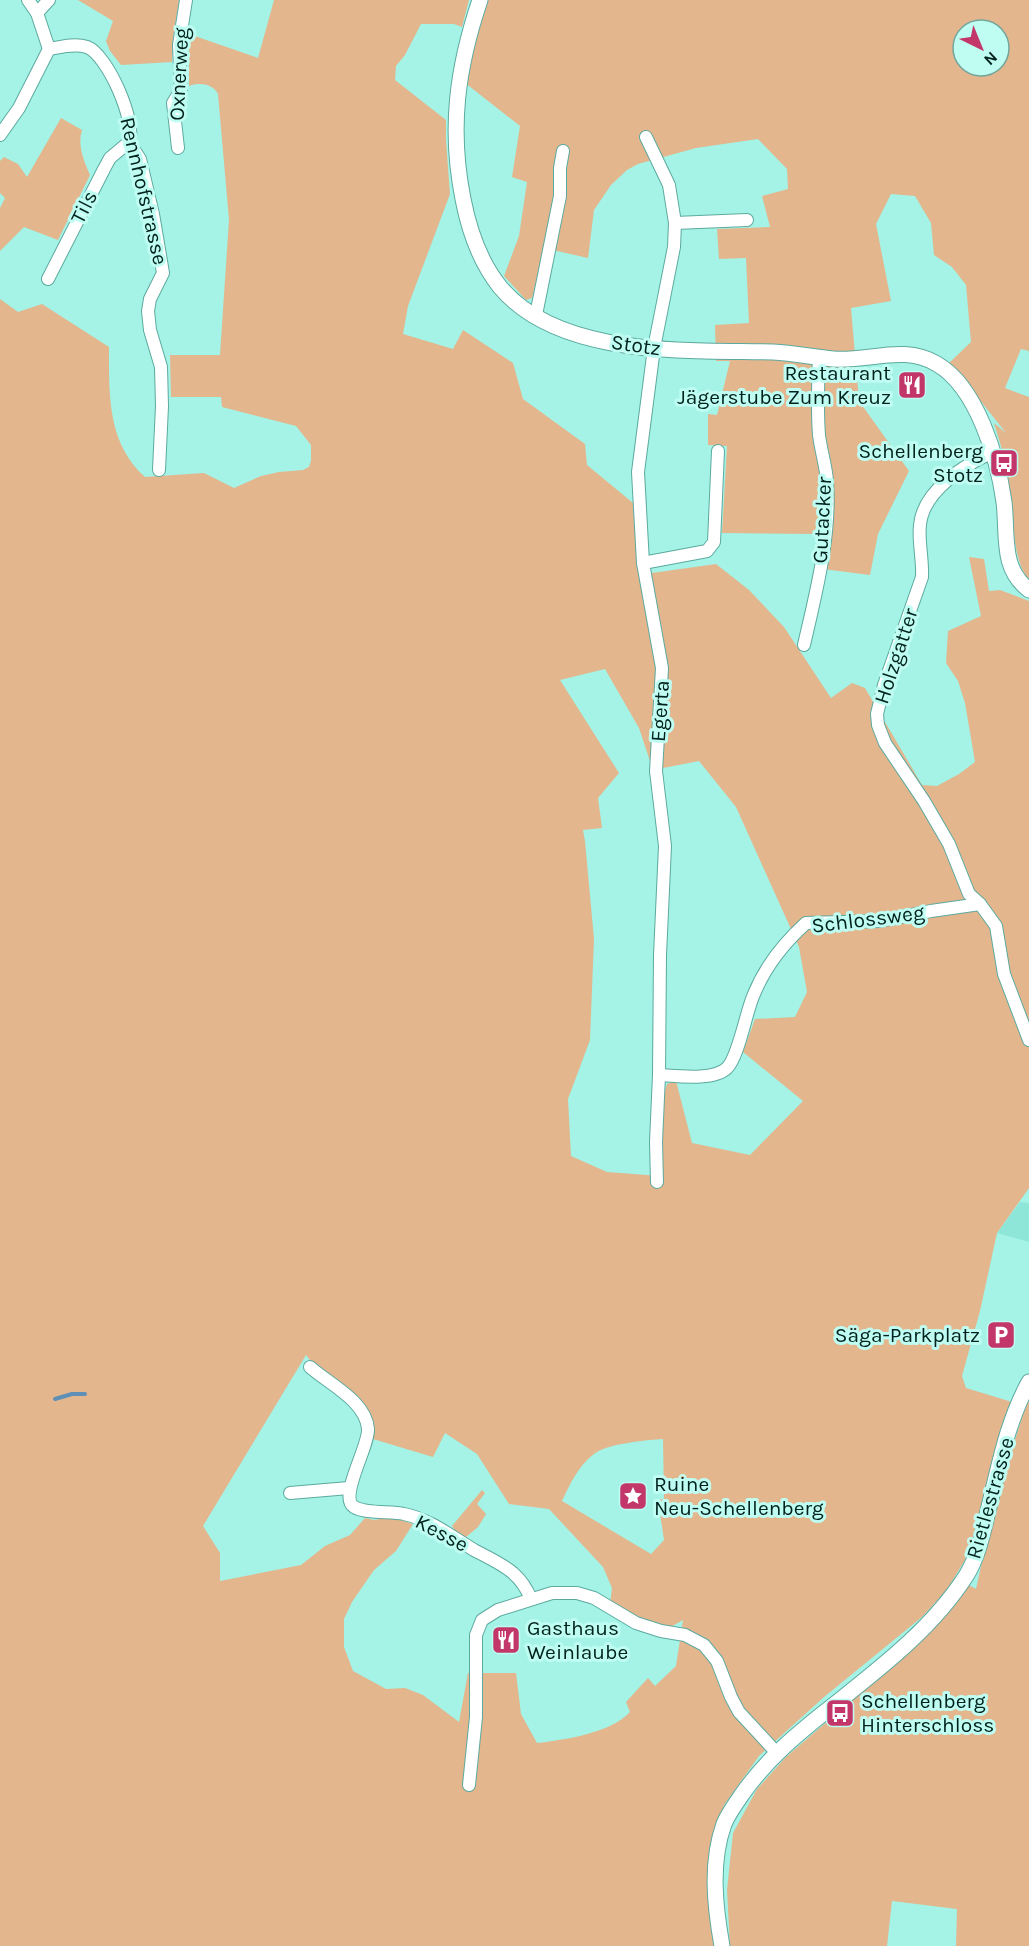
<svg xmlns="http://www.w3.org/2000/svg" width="1029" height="1946" viewBox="0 0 1029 1946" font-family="Karla,sans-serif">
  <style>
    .built { fill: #8ee6d8 }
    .green { fill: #e3b68d; fill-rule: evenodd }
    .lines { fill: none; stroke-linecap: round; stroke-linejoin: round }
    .stream { stroke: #5d8fb7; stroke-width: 4 }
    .minor-casing { stroke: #5caa9f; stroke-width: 14 }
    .tertiary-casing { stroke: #5caa9f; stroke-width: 17 }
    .minor { stroke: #fff; stroke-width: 12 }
    .tertiary { stroke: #fff; stroke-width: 15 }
    .labels { text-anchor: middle; stroke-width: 6; stroke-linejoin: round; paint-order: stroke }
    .street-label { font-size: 21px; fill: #00211d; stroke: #bffdf3 }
    .poi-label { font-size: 21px; fill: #00211d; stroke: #bffdf3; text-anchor: end }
  </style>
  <rect width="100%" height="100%" fill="#a4f3e6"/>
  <path class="built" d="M1020,1202l9,1v39l-32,-9z"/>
  <g class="green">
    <path d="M78,0h101l-6,38 -1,24 -51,3 -11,-14 -4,-10 7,-20z"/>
    <path d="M274,0h195l-7,27 -8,-3h-33l-16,31 -9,11 -1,14 51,40v20l4,54 -42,112 -5,28 50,15 10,-19 50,33 10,36 62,45 2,21 46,38 4,58 15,12 64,-9 33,26 35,37 47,71 21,-15 13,5 57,97 15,1 22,-12 16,-12 -10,-59 -7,-22 -12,-18 2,-32 33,-15 -12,-59 15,2 5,32 11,-1 29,11v587l-32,45 -17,78 -18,65 4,12 46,14 -28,102 -19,56 -19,31 -24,26 -98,80 -65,59 -35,49 -14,67 14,74h-724v-1647l18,13 24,-8 67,43c0,47 -2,96 36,130l59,-4 30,15 27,-12 18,-4 24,-2 6,-3 2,-6v-16l-15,-19 -74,-19 -1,-10h-50l-1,-42h50l9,-135 -11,-126c-5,-10 -18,-12 -29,-8v-52l69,24zM605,669l34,59 14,42 46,-9 37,46 63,140 8,45 -12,25 -40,2 -12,33 60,49 -53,54 -58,-12 -16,-62 -9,3 -3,10 -4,82 -53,-4 -36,-16 -3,-57 22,-59 4,-101 -9,-98 -2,-11 19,-2 -4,-30 21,-25 -59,-93zM306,1355l11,14 43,32 11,16 3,9 -1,13 60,18 12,-24 32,21 32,50 40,5 54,58 9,21 -2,16 37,19 22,5 14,-8 -7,46 -21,20 -7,-8 -22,24 4,10c-19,21 -66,28 -93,31l-16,-29 -5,-41h-48l-9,49 -36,-27 -18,-7 -19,1 -33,-18 -9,-24v-28l8,-17 22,-32 22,-19 17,-27 -21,-7 -18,3 -9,-2 -15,17 -25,11 -24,19 -81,16v-28l-17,-27zM663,1439l1,60 -6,1 6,40 -13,14 -89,-53c8,-17 16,-35 32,-47 12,-10 52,-14 69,-15z"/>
    <path d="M487,0h542v351l-8,-2 -16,39 24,9v182c-18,-16 -15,-74 -22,-101l3,-2 -16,-53 12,10 -47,-59 -12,-9 24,-23 -5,-57 -14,-18 -18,-12 -3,-32 -16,-27 -24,-2 -15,30 15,77 -40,7 8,93 50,70 -31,63 -8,41 -55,-7 4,-34 -97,-1 5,-87 -19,-1v-31l9,1 13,-54h-14l-1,-36 34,-2 -3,-65 -27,1 -2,-30 53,-2 -8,-31 26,-7 -1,-20 -29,-30 -62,9 -58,16 -11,6 -16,15 -17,25 -6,48 -44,-10 -12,50 -6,2 -22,-24 15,-40 8,-54 -15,-5 8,-51 -56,-44zM963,30h36v36h-36z"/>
    <path d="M61,118l21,12c-5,15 2,31 8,45l-32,65 -34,-13 -24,24v-43l5,-10 -5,-5v-32l4,-4 14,7 9,13z"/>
    <path d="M1029,1396v550h-73l1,-37 -65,-8 -5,45h-157l-3,-56 6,-57 24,-44 29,-32 139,-120 42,-53 9,5 20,-90z"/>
    <path d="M482,1490l3,3 -8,11 9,10 -8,13 -12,10 1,2 -15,-7 2,-3 -2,-3z"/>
  </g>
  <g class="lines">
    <path class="stream" d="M55,1399l17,-5h13"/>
    <g class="minor-casing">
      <g id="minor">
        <path d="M28,0l9,13 12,36"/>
        <path d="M37,13l12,-13"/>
        <path d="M49,49c11,-2 26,-6 38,-2 20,7 50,75 42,95l11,17 13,55 10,59 -13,26 -2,12 2,19 11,37 1,39 -3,64"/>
        <path d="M0,135l19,-27 30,-59"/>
        <path d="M646,137l23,48 6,38 -1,24 -20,101 -16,124 5,91 19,105 -6,103 9,75 -5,109 -1,120 -3,67 1,40"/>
        <path d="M178,148l-5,-45 8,-13 -2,-45 7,-45"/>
        <path d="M675,223l72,-3"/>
        <path d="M48,279l56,-110 6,-11 19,-16"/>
        <path d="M534,316l3,-6 23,-114v-28l3,-17"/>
        <path d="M993,452c-29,13 -70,39 -73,73 -2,15 3,35 2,52l-38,108 -7,29 1,11 7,18 39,58 25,43 20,50 11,10 16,22 8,48 25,66"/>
        <path d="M643,563l64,-12 7,-9 4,-91"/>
        <path d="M804,645c12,-53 27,-108 23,-164 -1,-15 -6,-30 -8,-46 -2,-26 -1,-52 0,-78"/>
        <path d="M659,1075c18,1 55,6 68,-7 12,-12 19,-57 27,-74 11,-27 31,-52 52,-71l74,-2 51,-10 49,-7"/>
        <path d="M310,1367c19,17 56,34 58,62 1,18 -30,68 -14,78 12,7 37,4 50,7 26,5 48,23 70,36 13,7 27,13 39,23 9,8 14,16 18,26"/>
        <path d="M290,1493l59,-5"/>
        <path d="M469,1785l7,-68v-82l6,-15 16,-10 54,-17h25l17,5 42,25 25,8 24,4 19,10 13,16 14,36 8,15 37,40"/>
      </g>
    </g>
    <g class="tertiary-casing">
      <g id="tertiary">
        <path d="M480,0c-23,68 -31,129 -17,199 6,31 17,63 37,88 59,71 189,63 273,65 20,1 40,5 60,7 36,3 71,-15 104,5 40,23 61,95 67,138 4,32 -4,66 25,88"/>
        <path d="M722,1946c-7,-39 -12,-83 2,-122 4,-10 12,-21 19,-31 24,-34 54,-59 87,-85 49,-39 102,-79 136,-132 12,-19 17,-44 22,-65 11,-44 19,-89 41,-129"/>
      </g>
    </g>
    <use href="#minor" class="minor"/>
    <use href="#tertiary" class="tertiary"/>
  </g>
  <defs>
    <g id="restaurant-square" transform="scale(1.5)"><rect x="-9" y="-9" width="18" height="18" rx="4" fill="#c23669" stroke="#bffdf3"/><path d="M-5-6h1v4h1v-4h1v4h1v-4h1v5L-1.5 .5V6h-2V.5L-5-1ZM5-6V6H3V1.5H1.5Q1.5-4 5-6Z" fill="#fff"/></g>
    <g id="bus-square" transform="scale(1.5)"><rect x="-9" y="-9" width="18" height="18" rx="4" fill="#c23669" stroke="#bffdf3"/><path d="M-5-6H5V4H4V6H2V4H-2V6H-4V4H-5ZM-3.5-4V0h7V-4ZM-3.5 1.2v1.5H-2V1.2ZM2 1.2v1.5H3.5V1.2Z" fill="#fff"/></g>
    <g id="parking-square" transform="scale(1.5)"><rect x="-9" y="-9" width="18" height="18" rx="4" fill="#c23669" stroke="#bffdf3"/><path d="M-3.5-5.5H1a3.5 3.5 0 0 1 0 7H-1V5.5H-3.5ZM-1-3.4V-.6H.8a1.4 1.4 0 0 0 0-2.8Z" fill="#fff"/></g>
    <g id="sight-square" transform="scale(1.5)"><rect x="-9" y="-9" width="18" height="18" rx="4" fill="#c23669" stroke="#bffdf3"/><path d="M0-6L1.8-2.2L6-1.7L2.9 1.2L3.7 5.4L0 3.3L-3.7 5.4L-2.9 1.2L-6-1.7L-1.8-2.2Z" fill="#fff"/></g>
  </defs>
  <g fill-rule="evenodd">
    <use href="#restaurant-square" x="912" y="385"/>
    <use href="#bus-square" x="1004" y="463"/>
    <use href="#parking-square" x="1001" y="1335"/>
    <use href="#sight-square" x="633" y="1496"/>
    <use href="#restaurant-square" x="506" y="1640"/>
    <use href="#bus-square" x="840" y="1713"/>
  </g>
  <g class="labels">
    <g class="street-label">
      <text transform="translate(179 74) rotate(-87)" y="7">Oxnerweg</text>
      <text transform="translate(144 191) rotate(77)" y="7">Rennhofstrasse</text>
      <text transform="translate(84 207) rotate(-63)" y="7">Tils</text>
      <text transform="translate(636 345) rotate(8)" y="7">Stotz</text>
      <text transform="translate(822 520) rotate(-87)" y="7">Gutacker</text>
      <text transform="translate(896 656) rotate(-72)" y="7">Holzgatter</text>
      <text transform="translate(660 711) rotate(-86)" y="7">Egerta</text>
      <text transform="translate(868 919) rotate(-7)" y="7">Schlossweg</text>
      <text transform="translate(990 1498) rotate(-74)" y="7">Rietlestrasse</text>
      <text transform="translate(442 1533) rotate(28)" y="7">Kesse</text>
    </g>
    <g class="poi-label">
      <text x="891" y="380">Restaurant<tspan x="891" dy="24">Jägerstube Zum Kreuz</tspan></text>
      <text x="983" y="458">Schellenberg<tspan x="983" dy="24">Stotz</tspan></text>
      <text x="980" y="1342">Säga-Parkplatz</text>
      <text x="654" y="1491" text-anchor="start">Ruine<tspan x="654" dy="24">Neu-Schellenberg</tspan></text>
      <text x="527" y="1635" text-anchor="start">Gasthaus<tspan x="527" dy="24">Weinlaube</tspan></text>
      <text x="861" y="1708" text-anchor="start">Schellenberg<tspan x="861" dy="24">Hinterschloss</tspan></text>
    </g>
  </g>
  <g transform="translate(981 48) rotate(137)"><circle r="28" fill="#bffdf3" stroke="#73a59d" stroke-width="1.5"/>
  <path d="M0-4.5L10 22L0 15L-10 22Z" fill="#c23669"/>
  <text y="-9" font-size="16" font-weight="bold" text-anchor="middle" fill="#00211d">N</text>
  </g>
</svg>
